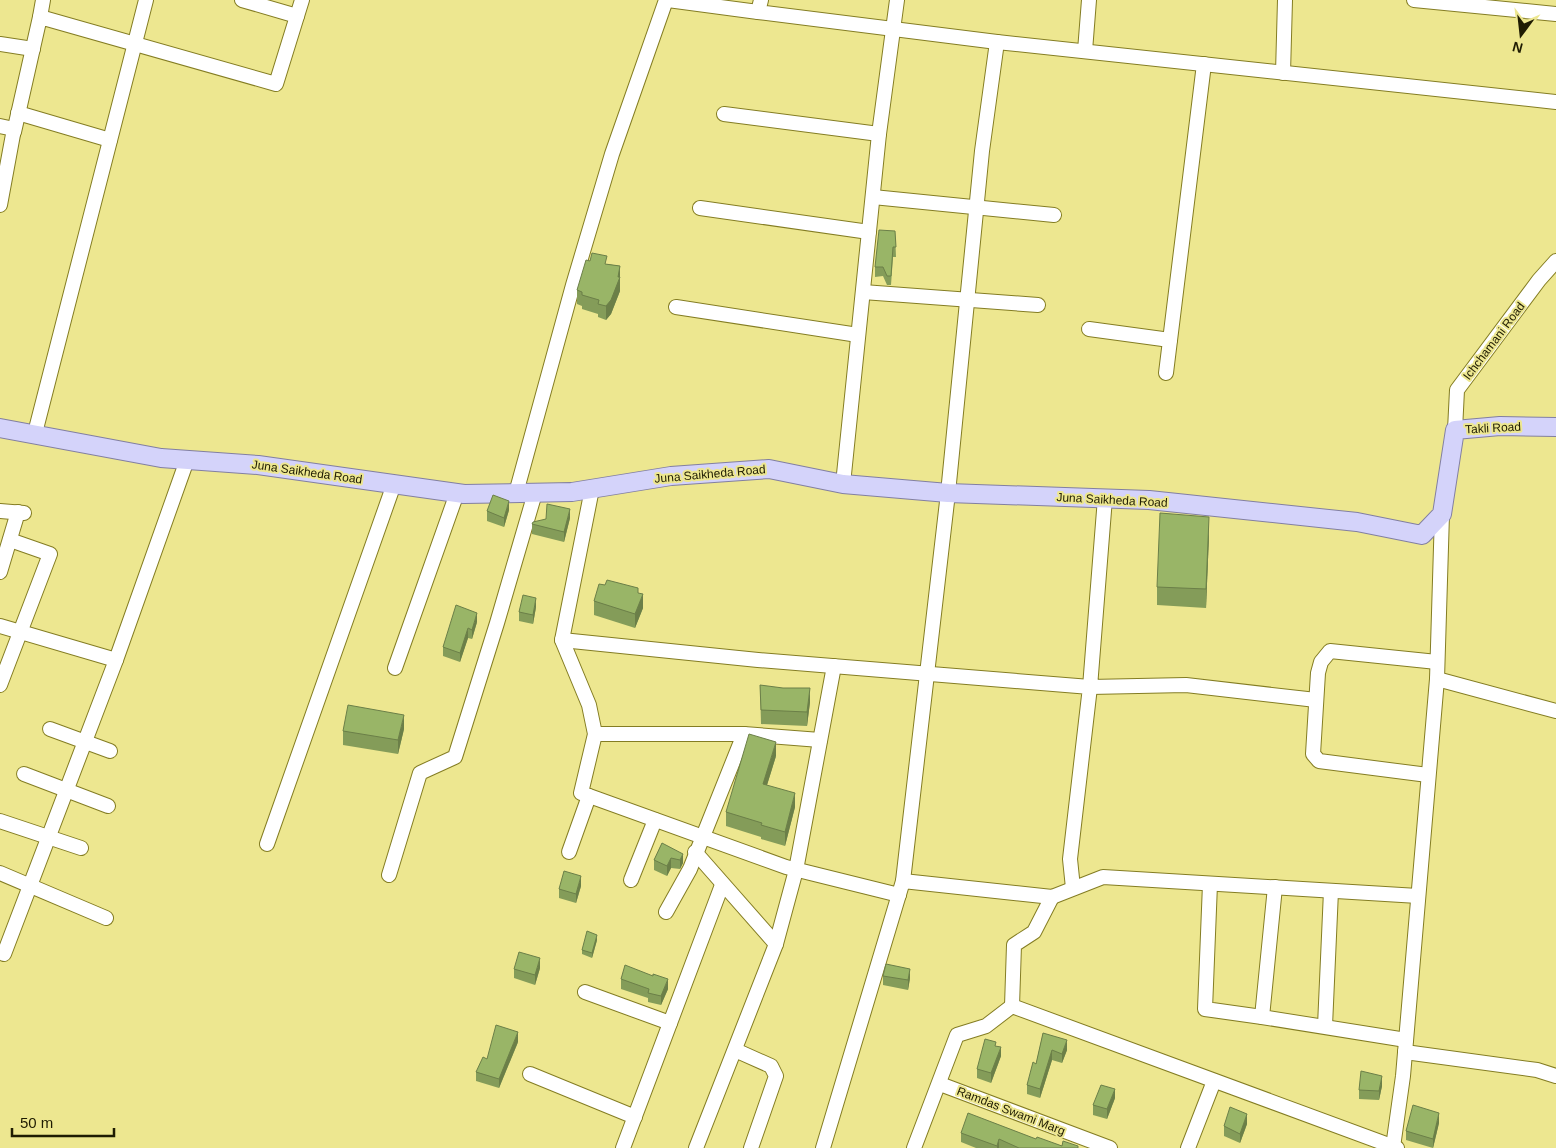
<svg xmlns="http://www.w3.org/2000/svg" width="1556" height="1148" viewBox="0 0 1556 1148" font-family="Arial,sans-serif">
  <style>
    .lines { fill: none; stroke-linecap: round; stroke-linejoin: round }
    .minor-casing { stroke: #847d23; stroke-width: 16 }
    .major-casing { stroke: #827fa1; stroke-width: 20 }
    .minor { stroke: #fff; stroke-width: 14 }
    .major { stroke: #d4d3fa; stroke-width: 18 }
    .wall { fill: #849c59 }
    .shaded-wall { fill: #6b7f48 }
    .building { fill: #99b567; stroke: #6b7f48 }
    .labels { text-anchor: middle; stroke-width: 4; stroke-linejoin: round; paint-order: stroke }
    .street-label { font-size: 12px; fill: #1f1c02; stroke: #ede790 }
  </style>
  <rect width="100%" height="100%" fill="#ede790"/>
  <g class="lines">
    <g class="minor-casing">
      <g id="minor">
        <path d="M242,0l55,16"/>
        <path d="M668,0l90,12"/>
        <path d="M761,0l-3,12 239,30 559,60"/>
        <path d="M1414,0l142,14"/>
        <path d="M40,17l3,-17"/>
        <path d="M0,44l33,5"/>
        <path d="M1085,51l4,-51"/>
        <path d="M1283,73l2,-73"/>
        <path d="M18,113l92,27"/>
        <path d="M724,114l155,20"/>
        <path d="M0,126l14,3 -14,76"/>
        <path d="M14,132l26,-115 236,67 26,-84"/>
        <path d="M873,197l181,18"/>
        <path d="M700,208l169,24"/>
        <path d="M863,292l175,13"/>
        <path d="M676,307l182,28"/>
        <path d="M1089,329l81,11"/>
        <path d="M1166,373l38,-309"/>
        <path d="M1455,430l2,-40 82,-110 17,-19"/>
        <path d="M35,433l111,-433"/>
        <path d="M843,484l36,-350 18,-134"/>
        <path d="M592,489l-30,151 27,65 6,29 -14,59 205,74 113,28"/>
        <path d="M516,493l57,-208 39,-131 54,-154"/>
        <path d="M1105,498l-15,189 96,-2 130,15"/>
        <path d="M0,511l24,2"/>
        <path d="M1442,514l-5,165 119,32"/>
        <path d="M0,572l18,-60"/>
        <path d="M0,626l116,34"/>
        <path d="M562,640l196,20 332,27 -20,172 3,29"/>
        <path d="M395,668l62,-175"/>
        <path d="M0,685l50,-131 -40,-14"/>
        <path d="M50,729l60,22"/>
        <path d="M595,734h149l76,6"/>
        <path d="M24,774l84,32"/>
        <path d="M1428,775l-109,-14 -6,-7 5,-81 3,-11 9,-11 107,11"/>
        <path d="M0,821l81,27"/>
        <path d="M267,844l127,-360"/>
        <path d="M569,852l20,-56"/>
        <path d="M695,852l81,92"/>
        <path d="M0,873l106,45"/>
        <path d="M389,875l31,-102 35,-16 42,-134 38,-130"/>
        <path d="M631,880l24,-60"/>
        <path d="M903,881l45,-388 34,-342 15,-109"/>
        <path d="M1210,884l-5,125 57,8"/>
        <path d="M1275,887l-13,130 144,23"/>
        <path d="M666,912l24,-43 54,-135"/>
        <path d="M4,954l112,-294 71,-200"/>
        <path d="M585,992l85,31"/>
        <path d="M1012,1006l2,-61 20,-13 18,-35"/>
        <path d="M1325,1026l6,-135"/>
        <path d="M735,1050l36,16 5,10 -25,72"/>
        <path d="M1405,1052l132,18 19,6"/>
        <path d="M530,1074l105,43"/>
        <path d="M940,1084l170,64"/>
        <path d="M1393,1147l10,-71 34,-397"/>
        <path d="M623,1148l99,-263"/>
        <path d="M696,1148l80,-204 20,-74 38,-204"/>
        <path d="M823,1148l80,-267 149,16 51,-20 315,19"/>
        <path d="M914,1148l43,-113 29,-9 26,-20 385,142"/>
        <path d="M1188,1148l26,-67"/>
      </g>
    </g>
    <g class="major-casing">
      <path id="major" d="M0,428l161,30 97,7 206,29 108,-2 99,-16 98,-7 74,15 105,9 201,7 208,22 65,13 20,-21 13,-84 45,-4 56,1"/>
    </g>
    <use href="#minor" class="minor"/>
    <use href="#major" class="major"/>
  </g>
  <g class="wall">
    <path d="M895,231l1,26h-3l-2,28h-4l-4,-9 -8,1v-10z"/>
    <path d="M607,264l13,2v25l-9,23 -5,6 -8,-3v-3l-16,-5v-3l-5,-2v-14z"/>
    <path d="M509,510l-5,17 -17,-6v-10z"/>
    <path d="M570,518l-6,24 -32,-8v-10z"/>
    <path d="M1209,535l-3,73 -49,-3v-18z"/>
    <path d="M638,593l5,15 -8,20 -41,-13v-14z"/>
    <path d="M536,607l-3,17 -14,-3v-9z"/>
    <path d="M477,622l-5,17 -4,-1 -8,24 -17,-6v-9z"/>
    <path d="M760,685l50,17 -3,24 -46,-2z"/>
    <path d="M404,729l-6,25 -55,-9v-14z"/>
    <path d="M776,756l-9,29 28,22 -10,39 -24,-7v-2l-35,-11v-14z"/>
    <path d="M662,843l21,20 -3,6 -9,-1 -4,8 -13,-6v-10z"/>
    <path d="M581,886l-5,17 -17,-5v-9z"/>
    <path d="M597,940l-5,18 -10,-4v-4z"/>
    <path d="M540,968l-5,17 -21,-7v-9z"/>
    <path d="M883,976l27,2 -2,12 -25,-5z"/>
    <path d="M621,979l47,10 -7,16 -13,-3v-4l-27,-9z"/>
    <path d="M1043,1033l24,17 -5,13 -10,-3 -12,38 -13,-4v-9l9,-21z"/>
    <path d="M518,1042l-19,46 -23,-7v-9z"/>
    <path d="M996,1046l5,10 -10,27 -14,-5v-9z"/>
    <path d="M1382,1086l-3,14 -20,-1v-9z"/>
    <path d="M1115,1098l-8,21 -14,-4v-10z"/>
    <path d="M1439,1123l-6,25 -27,-8v-9z"/>
    <path d="M1247,1124l-7,19 -16,-7v-10z"/>
    <path d="M961,1133l75,6 26,7 16,2h-102l-15,-6z"/>
  </g>
  <g class="shaded-wall">
    <path d="M620,266v25l-9,23 -5,6v-14l12,-29z"/>
    <path d="M509,501v9l-5,17v-9z"/>
    <path d="M570,509v9l-6,24v-10z"/>
    <path d="M1209,517v18l-3,73v-19z"/>
    <path d="M643,594v14l-8,20v-14z"/>
    <path d="M536,598v9l-3,17v-9z"/>
    <path d="M477,613v9l-5,17v-9z"/>
    <path d="M468,628v10l-8,24v-9z"/>
    <path d="M810,688v14l-3,24v-14z"/>
    <path d="M404,715v14l-6,25v-14z"/>
    <path d="M776,742v14l-13,42v-14z"/>
    <path d="M795,793v14l-10,39v-14z"/>
    <path d="M683,854v9l-3,6v-9z"/>
    <path d="M671,858v10l-4,8v-10z"/>
    <path d="M581,876v10l-5,17v-9z"/>
    <path d="M597,935v5l-5,18v-5z"/>
    <path d="M540,958v10l-5,17v-10z"/>
    <path d="M910,969v9l-2,12v-10z"/>
    <path d="M668,979v10l-7,16v-9z"/>
    <path d="M518,1032v10l-19,46v-9z"/>
    <path d="M1067,1040v10l-5,13v-9z"/>
    <path d="M1001,1047v9l-10,27v-10z"/>
    <path d="M1052,1050v10l-12,38v-9z"/>
    <path d="M1382,1076v10l-3,14v-9z"/>
    <path d="M1115,1089v9l-8,21v-10z"/>
    <path d="M1439,1113v10l-6,25v-9z"/>
    <path d="M1247,1114v10l-7,19v-9z"/>
    <path d="M999,1139v9h-2v-2z"/>
  </g>
  <g class="building">
    <path d="M879,230l16,1 1,16h-3l-2,29h-4l-4,-9h-8z"/>
    <path d="M592,253l15,3 -2,8 15,2 -2,11h2l-9,23 -5,6 -8,-2 1,-4 -17,-5v-3l-5,-2 9,-30 4,1z"/>
    <path d="M493,495l16,6 -5,17 -17,-7z"/>
    <path d="M547,504l23,5 -6,23 -32,-8 1,-2 13,-3z"/>
    <path d="M1160,513l49,4 -3,72 -49,-2z"/>
    <path d="M607,580l31,8v5l5,1 -8,20 -41,-13 5,-17 6,1z"/>
    <path d="M523,595l13,3 -3,17 -14,-3z"/>
    <path d="M456,605l21,8 -5,17 -4,-2 -8,25 -17,-6z"/>
    <path d="M760,685l23,3h27l-3,24 -46,-2z"/>
    <path d="M348,705l56,10 -6,25 -55,-9z"/>
    <path d="M749,734l27,8 -13,42 32,9 -10,39 -24,-7 1,-2 -36,-11z"/>
    <path d="M662,843l21,11 -3,6 -9,-2 -4,8 -13,-6z"/>
    <path d="M564,871l17,5 -5,18 -17,-5z"/>
    <path d="M587,931l10,4 -5,18 -10,-3z"/>
    <path d="M519,952l21,6 -5,17 -21,-6z"/>
    <path d="M886,964l24,5 -2,11 -25,-4z"/>
    <path d="M625,965l28,11v-2l15,5 -7,17 -13,-3 1,-4 -28,-10z"/>
    <path d="M496,1025l22,7 -19,47 -23,-7 7,-15 4,2z"/>
    <path d="M1043,1033l24,7 -5,14 -10,-4 -12,39 -13,-4 6,-23 3,2z"/>
    <path d="M985,1039l11,3 -1,4 6,1 -10,26 -14,-4z"/>
    <path d="M1361,1071l21,5 -3,15 -20,-1z"/>
    <path d="M1101,1085l14,4 -8,20 -14,-4z"/>
    <path d="M1413,1105l26,8 -6,26 -27,-8z"/>
    <path d="M1230,1107l17,7 -7,20 -16,-8z"/>
    <path d="M968,1113l68,26 1,-2 25,9 1,-5 15,5v2h-59l-20,-9 -2,7 -36,-13z"/>
  </g>
  <g class="labels">
    <g class="street-label">
      <text transform="translate(1494 341) rotate(-53)" y="4">Ichchamani Road</text>
      <text transform="translate(1493 428) rotate(-3)" y="4">Takli Road</text>
      <text transform="translate(307 472) rotate(8)" y="4">Juna Saikheda Road</text>
      <text transform="translate(710 474) rotate(-5)" y="4">Juna Saikheda Road</text>
      <text transform="translate(1112 500) rotate(3)" y="4">Juna Saikheda Road</text>
      <text transform="translate(1011 1111) rotate(21)" y="4">Ramdas Swami Marg</text>
    </g>
  </g>
  <g transform="translate(1521 35) rotate(195)" stroke="#ede790" stroke-width="4" paint-order="stroke">
  <path d="M0-4L9 19L0 12L-9 19Z" fill="#1f1c02"/>
  <text y="-8" font-size="14" font-weight="bold" text-anchor="middle" fill="#1f1c02">N</text>
  </g>
  <path d="M12 1128v8h102v-8" fill="none" stroke="#1f1c02" stroke-width="2.5"/>
  <text x="20" y="1128" font-size="15" fill="#1f1c02" stroke="#ede790" stroke-width="4" paint-order="stroke">50 m</text>
</svg>
